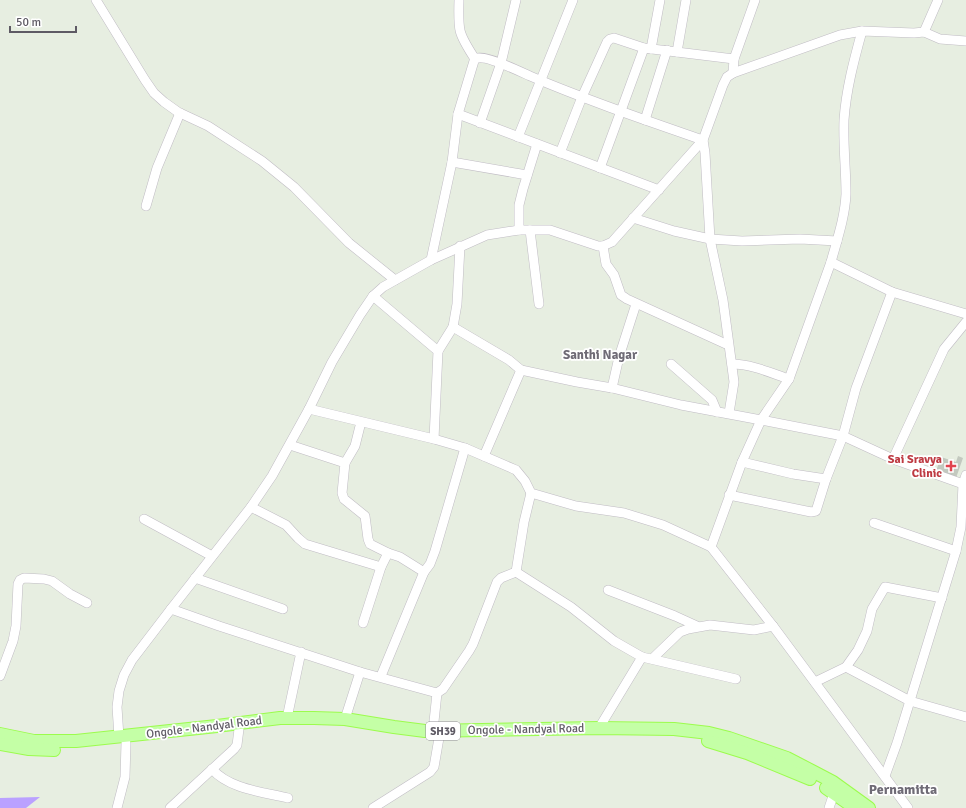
<svg xmlns="http://www.w3.org/2000/svg" width="966" height="808" viewBox="0 0 966 808" font-family="Signika,sans-serif">
  <style>
    .water { fill: #baa1ff }
    .building { fill: #c3c9bf }
    .lines { fill: none; stroke-linecap: round; stroke-linejoin: round }
    .minor-casing { stroke: #c0bcc4; stroke-width: 10 }
    .major-casing { stroke: #9cfc4d; stroke-width: 14 }
    .minor { stroke: #fff; stroke-width: 9 }
    .major { stroke: #c4ffa6; stroke-width: 12 }
    .health-dot { fill: #e0444e; stroke: #fff; stroke-width: 1.5 }
    .labels { text-anchor: middle; stroke-width: 3.5; stroke-linejoin: round; paint-order: stroke }
    .shield { fill: #fff; stroke: #8e8c92; stroke-width: 1 }
    .shield-label { font-size: 11px; font-weight: bold; fill: #5e5a64 }
    .health-label { font-size: 12px; font-weight: bold; fill: #be3a42; stroke: #fff; text-anchor: end }
    .street-label { font-size: 12px; fill: #5e5a64; stroke: #fff }
    .neighbourhood-label { font-size: 13px; font-weight: bold; fill: #6f6b76; stroke: #fff }
    .quarter-label { font-size: 14px; font-weight: bold; fill: #6f6b76; stroke: #fff }
  </style>
  <rect width="100%" height="100%" fill="#e7eee1"/>
  <path class="water" d="M40,797l-14,11h-26v-10z"/>
  <path class="building" d="M958,456l5,2 -7,20 -20,-7 5,-14 15,5z"/>
  <g class="lines">
    <g class="minor-casing">
      <g id="minor">
        <path d="M96,0l49,80 9,13 10,9 14,10 30,14 54,35 32,26 55,56 46,37"/>
        <path d="M459,0c-1,31 -1,33 16,59"/>
        <path d="M924,32l14,-32"/>
        <path d="M651,49l9,-49"/>
        <path d="M677,52l9,-52"/>
        <path d="M734,59l21,-59"/>
        <path d="M458,114l201,76"/>
        <path d="M645,120l22,-70"/>
        <path d="M480,123l21,-60 15,-63"/>
        <path d="M518,137l55,-137"/>
        <path d="M560,153l22,-56 25,-55 3,-3 4,-1 30,10 90,11 -1,14"/>
        <path d="M452,162l75,13"/>
        <path d="M600,168l44,-120"/>
        <path d="M146,206l11,-38 23,-55"/>
        <path d="M633,218l41,13 36,8 32,2 58,-2 37,2"/>
        <path d="M519,230v-25l4,-16 14,-45"/>
        <path d="M530,230l9,74"/>
        <path d="M603,246l3,18 8,11 7,20 6,4 101,46"/>
        <path d="M431,260l21,-98 6,-48 16,-53c1,-2 1,-3 4,-3 10,-2 41,13 52,18 56,24 115,44 173,64l2,13 5,86 13,61 11,82 -5,31"/>
        <path d="M831,262c6,-22 14,-45 15,-68 0,-25 -3,-49 -2,-74 2,-30 10,-60 18,-89"/>
        <path d="M373,296l65,55 -4,88"/>
        <path d="M453,327l56,33 12,10 56,12 35,6 69,17 80,15 28,-41 42,-117 61,30 74,22"/>
        <path d="M438,351l15,-24 4,-23 3,-58"/>
        <path d="M671,364l41,36 5,12"/>
        <path d="M732,364c19,0 39,9 57,15"/>
        <path d="M612,388l7,-31 17,-53"/>
        <path d="M309,409l125,30 31,9 51,22 9,11 6,12 45,13 48,7 39,12 48,22 62,79 135,182"/>
        <path d="M290,445l55,18 -3,30 2,6 21,17 3,23 2,5 18,9"/>
        <path d="M484,456l37,-86"/>
        <path d="M893,459l51,-110 22,-27"/>
        <path d="M742,462l51,12 33,5"/>
        <path d="M345,463l10,-17 6,-24"/>
        <path d="M531,493l-7,29 -8,50 55,35 43,34 28,16"/>
        <path d="M729,495l82,17 5,-1 10,-32 17,-43 13,-48 36,-96"/>
        <path d="M251,507l35,18 12,13 7,6 76,23 7,-14 12,4 24,15"/>
        <path d="M144,519l68,37"/>
        <path d="M874,523l82,28"/>
        <path d="M711,547l31,-85 19,-42 82,16 50,23 70,25"/>
        <path d="M195,578l88,31"/>
        <path d="M608,590l67,26 22,10"/>
        <path d="M171,609l48,17 141,46"/>
        <path d="M363,623l18,-56"/>
        <path d="M652,659l28,-27 8,-3 22,-4 44,5 19,-4"/>
        <path d="M846,667l64,34 56,16"/>
        <path d="M0,676l13,-35 3,-15 2,-42 2,-4 4,-2 20,1 8,2 18,13 17,9"/>
        <path d="M381,676l43,-104 6,-8 5,-13 30,-103"/>
        <path d="M815,682l31,-15 12,-17 9,-19 5,-22 13,-22 57,11"/>
        <path d="M287,718l14,-66"/>
        <path d="M345,719l15,-47 77,21 6,-4 26,-38 4,-7 24,-62 4,-4 15,-6"/>
        <path d="M599,728l43,-71 94,22"/>
        <path d="M433,731l4,-38"/>
        <path d="M119,737l-2,-30 2,-16 5,-16 8,-15 39,-51 80,-102 21,-31 37,-67 23,-47 28,-47 13,-19 10,-9 48,-27 56,-25 32,-5h31l48,16h5l9,-4 91,-102 20,-55 4,-8 6,-4 107,-38 22,-4 52,2 10,-1 16,7 26,2"/>
        <path d="M212,769c17,20 51,23 76,29"/>
        <path d="M885,776l12,-33 59,-192 5,-24 2,-43 3,-9"/>
        <path d="M117,808l8,-31 1,-34"/>
        <path d="M170,808l64,-59 3,-4 2,-16"/>
        <path d="M373,808l57,-36 4,-5 5,-29"/>
        <path d="M829,808l5,-15"/>
      </g>
    </g>
    <g class="major-casing">
      <g id="major">
        <path d="M0,734l34,7h42l141,-15 63,-8h34l31,1 49,8 31,4 174,-3 75,1 35,4 20,5 58,20 27,14 19,10 36,26"/>
        <path d="M708,741l39,12 63,26"/>
        <path d="M0,744l29,5 25,1"/>
        <path d="M826,788l29,20"/>
      </g>
    </g>
    <use href="#minor" class="minor"/>
    <use href="#major" class="major"/>
  </g>
  <path class="health-dot" d="M949 460h4v4h4v4h-4v4h-4v-4h-4v-4h4z"/>
  <g class="labels">
    <rect class="shield" x="426" y="722" width="34" height="18" rx="3"/>
    <g class="shield-label">
      <text x="443" y="735">SH39</text>
    </g>
    <g class="health-label">
      <text x="942" y="463">Sai Sravya<tspan x="942" dy="14">Clinic</tspan></text>
    </g>
    <g class="street-label">
      <text transform="translate(204 727) rotate(-7)" y="4">Ongole - Nandyal Road</text>
      <text transform="translate(526 729) rotate(-1)" y="4">Ongole - Nandyal Road</text>
    </g>
    <g class="neighbourhood-label">
      <text x="600" y="359">Santhi Nagar</text>
    </g>
    <g class="quarter-label">
      <text x="903" y="794">Pernamitta</text>
    </g>
  </g>
  <path d="M10 26v6h66v-6" fill="none" stroke="#5e5a64" stroke-width="2"/>
  <text x="16" y="26" font-size="12" fill="#5e5a64" stroke="#ffffff" stroke-width="3" paint-order="stroke">50 m</text>
</svg>
